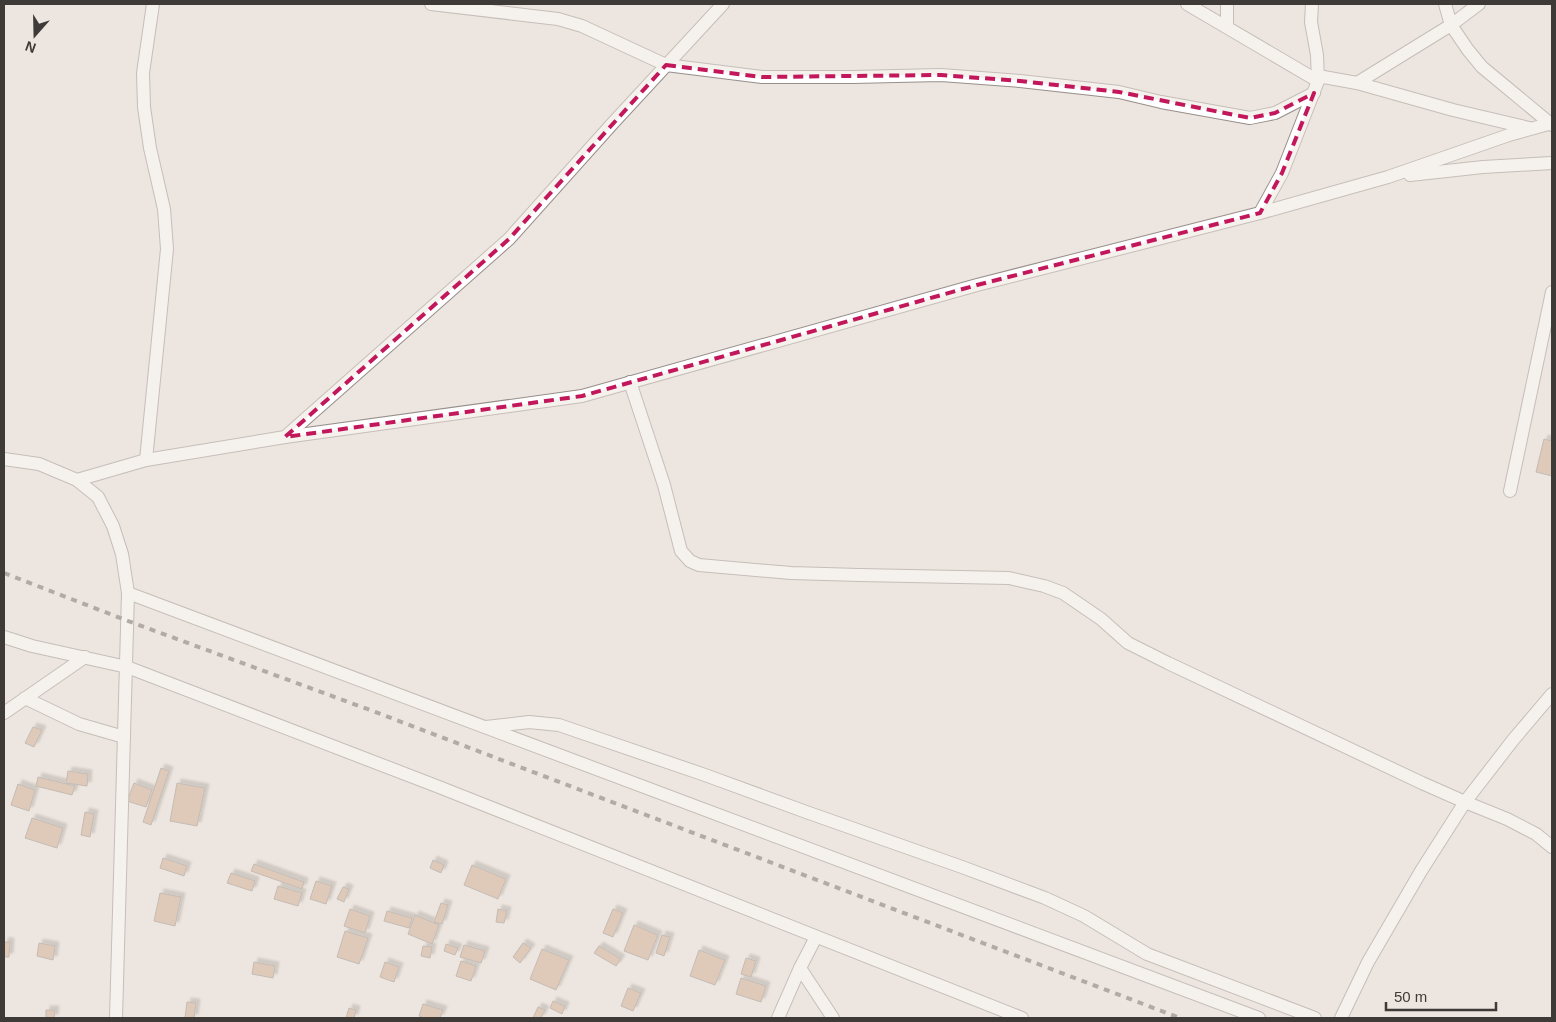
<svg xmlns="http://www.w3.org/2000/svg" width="1556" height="1022" viewBox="0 0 1556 1022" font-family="Helvetica,sans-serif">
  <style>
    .building { fill: #cea68a; stroke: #918a84; filter: url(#shadow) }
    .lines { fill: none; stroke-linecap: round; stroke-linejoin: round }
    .minor-casing { stroke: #978f8a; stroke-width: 14 }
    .minor { stroke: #fff; stroke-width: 12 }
    .rail { stroke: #686360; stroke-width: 4; stroke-dasharray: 6 6; stroke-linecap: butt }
    .marked { fill: none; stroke: #c2185b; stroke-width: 4; stroke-dasharray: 10 6; stroke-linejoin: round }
  </style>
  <defs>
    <filter id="shadow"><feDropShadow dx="4" dy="-4" stdDeviation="1" flood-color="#0004"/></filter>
  </defs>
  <rect width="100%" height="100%" fill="#ede5df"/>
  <g class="building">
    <path d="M1544,439l8,2v35l-16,-4z"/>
    <path d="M33,727l9,3 -8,17 -9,-4z"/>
    <path d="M161,768l8,3 -18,54 -8,-3z"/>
    <path d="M68,771l20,3 -1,12 -21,-3z"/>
    <path d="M38,777l37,9 -3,9 -36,-9z"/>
    <path d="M134,783l18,7 -6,17 -19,-6z"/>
    <path d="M177,783l28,5 -8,38 -27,-5z"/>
    <path d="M18,784l17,6 -6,21 -18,-6z"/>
    <path d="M85,812l9,2 -4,23 -9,-2z"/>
    <path d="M32,818l31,10 -6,20 -32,-10z"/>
    <path d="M163,858l24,8 -3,10 -24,-8z"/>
    <path d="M433,860l11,5 -3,8 -11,-5z"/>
    <path d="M254,864l50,18 -2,7 -51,-18z"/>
    <path d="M472,865l34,14 -8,20 -34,-14z"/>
    <path d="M231,873l24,8 -3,10 -25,-8z"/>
    <path d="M316,881l16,5 -6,18 -16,-5z"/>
    <path d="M278,886l24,7 -4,13 -24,-7z"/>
    <path d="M343,887l6,2 -5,13 -7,-3z"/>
    <path d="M160,893l21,4 -6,29 -21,-5z"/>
    <path d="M441,903l7,2 -6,19 -8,-2z"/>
    <path d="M350,909l20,7 -5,17 -21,-7z"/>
    <path d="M498,909l9,2 -3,12 -8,-1z"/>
    <path d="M613,909l10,4 -10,24 -10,-4z"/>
    <path d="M387,911l25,7 -3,10 -25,-7z"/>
    <path d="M415,915l24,10 -7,19 -24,-10z"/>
    <path d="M634,925l24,10 -10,25 -24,-9z"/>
    <path d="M345,931l23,7 -9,26 -22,-7z"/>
    <path d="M662,935l8,2 -6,19 -8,-3z"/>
    <path d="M4,942h6l-1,15h-5z"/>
    <path d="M39,943l16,3 -2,14 -16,-4z"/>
    <path d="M523,943l8,5 -11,15 -7,-6z"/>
    <path d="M446,944l12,4 -3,7 -11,-4z"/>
    <path d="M464,945l21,6 -4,12 -21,-6z"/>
    <path d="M423,946l9,1 -2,11 -9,-2z"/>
    <path d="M599,946l22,13 -5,7 -22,-13z"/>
    <path d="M542,949l27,11 -13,30 -26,-11z"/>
    <path d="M699,950l26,10 -10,25 -25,-9z"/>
    <path d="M746,958l10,3 -5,16 -10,-3z"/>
    <path d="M461,961l15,5 -5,15 -15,-5z"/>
    <path d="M254,962l21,4 -2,12 -21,-4z"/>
    <path d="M385,962l14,5 -5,15 -14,-5z"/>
    <path d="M741,978l25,8 -5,16 -25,-8z"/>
    <path d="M628,988l13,5 -8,18 -12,-5z"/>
    <path d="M553,1001l12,5 -3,8 -12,-6z"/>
    <path d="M187,1002l9,1 -2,15h-9z"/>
    <path d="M423,1004l20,6 -3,8h-15l-6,-2z"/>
    <path d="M538,1007l7,3 -4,8h-8z"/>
    <path d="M349,1008l7,2 -2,8h-8z"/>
    <path d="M46,1010h9l-1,8h-8z"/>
  </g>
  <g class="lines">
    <g class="minor-casing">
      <g id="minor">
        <path d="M431,4l127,15 24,7 84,39 96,12h91l88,-2 79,6 99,11 42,10 89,16 25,-5 39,-20"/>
        <path d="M1187,4l131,77"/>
        <path d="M1445,4l6,21 17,25 14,17 70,58"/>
        <path d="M1227,27v-23"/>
        <path d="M1318,76l39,7 96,27 76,18"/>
        <path d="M1357,83l94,-58 28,-21"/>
        <path d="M1410,175l73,-8 69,-4"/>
        <path d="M1260,213l22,-40 36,-92 -1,-26 -6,-33 1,-18"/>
        <path d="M630,382l34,103 17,66 9,10 9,4 92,8 68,2 150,3 35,8 19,7 38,26 27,24 40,20 254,120 43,19 42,17 29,15 16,13"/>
        <path d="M285,437l297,-41 395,-111 283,-72 128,-36 121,-42 43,-12"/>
        <path d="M4,459l35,5 38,16 21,17 15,29 9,28 6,39 -12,425"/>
        <path d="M146,460l21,-211 -3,-40 -14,-61 -6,-41 -1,-34 10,-69"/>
        <path d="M77,480l69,-20 139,-23 224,-198 103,-115 111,-120"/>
        <path d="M1510,491l42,-199"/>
        <path d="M128,593c376,145 755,280 1131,425"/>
        <path d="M4,637l28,9 95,21 312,120 583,231"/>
        <path d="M25,698l54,26 45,13"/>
        <path d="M4,713l81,-56"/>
        <path d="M486,727l43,-5 30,3 146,50 104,38 153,54 83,31 39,18 63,38 168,64"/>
        <path d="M800,968l33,50"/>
        <path d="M778,1018l22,-50 16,-31"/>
        <path d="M1341,1018l27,-56 53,-91 44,-69 48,-62 39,-46"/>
      </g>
    </g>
    <use href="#minor" class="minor"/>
    <path class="rail" d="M4,573l124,48 242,89 810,308"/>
  </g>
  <path d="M0 0H1556V1022H0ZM666,65l96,12 179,-2 79,6 99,11 131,26 25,-5 39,-20 -32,80 -22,40 -283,72 -395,111 -297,41 224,-198z" fill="#ede5df" fill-opacity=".55" fill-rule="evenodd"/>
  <path class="marked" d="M666,65l96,12 179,-2 79,6 99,11 131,26 25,-5 39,-20 -32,80 -22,40 -283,72 -395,111 -297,41 224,-198z"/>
  <rect width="1556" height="1022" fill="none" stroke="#3e3a38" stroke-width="10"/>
  <g transform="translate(35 35) rotate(200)" stroke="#ede5df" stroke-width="4" paint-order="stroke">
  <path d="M0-4L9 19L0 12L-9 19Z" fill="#3e3a38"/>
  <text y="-8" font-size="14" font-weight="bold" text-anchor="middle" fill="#3e3a38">N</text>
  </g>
  <path d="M1386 1002v8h110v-8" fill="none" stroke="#3e3a38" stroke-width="2.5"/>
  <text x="1394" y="1002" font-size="15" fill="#3e3a38" stroke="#ede5df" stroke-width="4" paint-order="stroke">50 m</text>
</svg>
